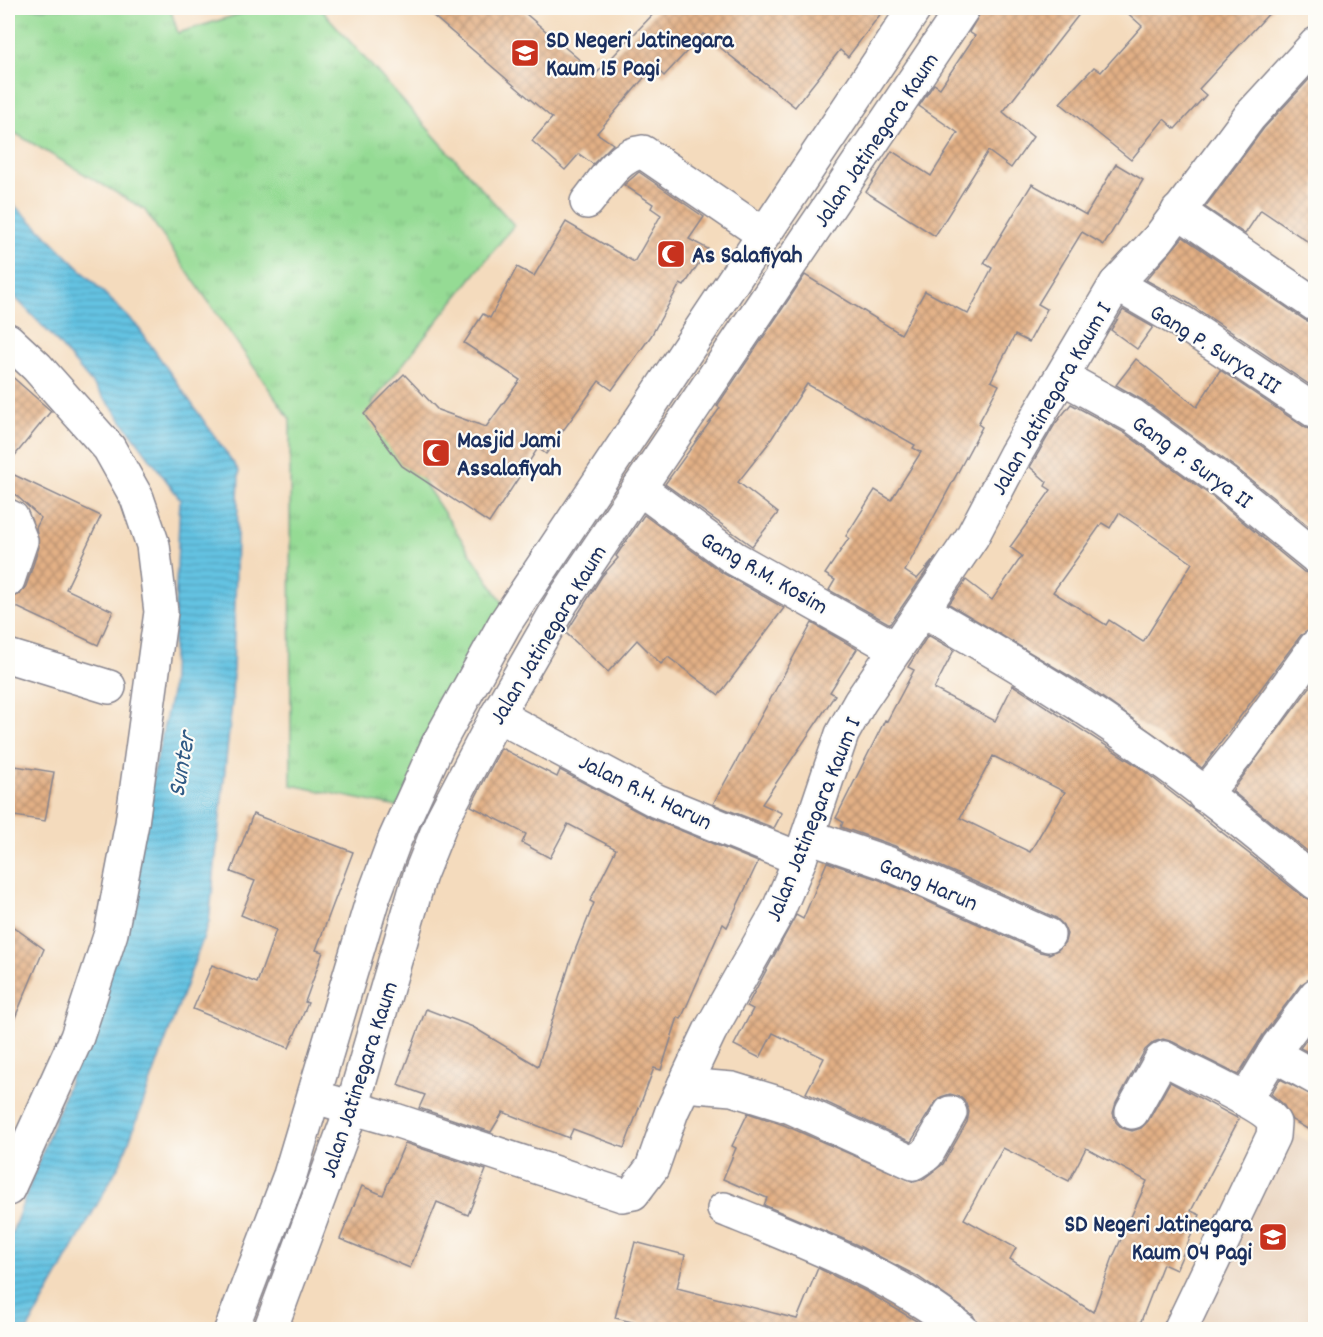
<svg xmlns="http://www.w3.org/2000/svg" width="1323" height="1337" viewBox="0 0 1323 1337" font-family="Dekko,sans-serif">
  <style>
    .built { fill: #e7cfb8 }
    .grass { fill: url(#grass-tufts); stroke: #588579; stroke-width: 1.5 }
    .water { fill: url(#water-rules); stroke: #4079a0; stroke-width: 1.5 }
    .building { fill: url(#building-cross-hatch); fill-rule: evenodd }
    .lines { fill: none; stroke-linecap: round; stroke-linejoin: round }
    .street-casing { stroke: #88858e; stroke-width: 36 }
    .secondary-casing { stroke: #88858e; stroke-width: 36 }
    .street { stroke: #fff; stroke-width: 33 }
    .secondary { stroke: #fff; stroke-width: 33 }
    .labels { text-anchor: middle; stroke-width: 4.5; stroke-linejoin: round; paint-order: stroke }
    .poi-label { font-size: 24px; font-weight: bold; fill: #1b2f5e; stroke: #fdfcf7; text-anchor: start }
    .street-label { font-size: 24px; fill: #1b2f5e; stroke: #fdfcf7 }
    .water-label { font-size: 26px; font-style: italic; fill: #315b86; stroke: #fdfcf7 }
  </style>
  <defs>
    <pattern id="grass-tufts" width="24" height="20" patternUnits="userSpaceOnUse" patternTransform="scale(1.5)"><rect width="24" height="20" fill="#95db94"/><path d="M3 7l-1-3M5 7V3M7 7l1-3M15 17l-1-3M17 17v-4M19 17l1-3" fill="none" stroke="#80bc82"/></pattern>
    <pattern id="water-rules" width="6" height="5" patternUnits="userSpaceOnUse" patternTransform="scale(1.5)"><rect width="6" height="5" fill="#64c3e2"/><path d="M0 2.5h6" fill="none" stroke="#529fba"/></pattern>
    <pattern id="building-cross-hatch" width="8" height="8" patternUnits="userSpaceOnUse" patternTransform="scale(1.5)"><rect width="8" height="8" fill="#e3b085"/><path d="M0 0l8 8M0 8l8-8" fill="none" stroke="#b79070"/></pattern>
  </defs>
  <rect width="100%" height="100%" fill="#fdfcf7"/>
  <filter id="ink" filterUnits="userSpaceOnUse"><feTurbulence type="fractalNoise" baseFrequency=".0167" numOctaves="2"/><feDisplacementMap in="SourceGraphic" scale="12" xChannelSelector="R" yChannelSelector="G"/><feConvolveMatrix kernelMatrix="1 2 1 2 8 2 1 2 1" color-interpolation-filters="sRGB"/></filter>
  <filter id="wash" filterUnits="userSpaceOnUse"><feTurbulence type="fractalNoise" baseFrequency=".008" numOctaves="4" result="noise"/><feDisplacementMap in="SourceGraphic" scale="24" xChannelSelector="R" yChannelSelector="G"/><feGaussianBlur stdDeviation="1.35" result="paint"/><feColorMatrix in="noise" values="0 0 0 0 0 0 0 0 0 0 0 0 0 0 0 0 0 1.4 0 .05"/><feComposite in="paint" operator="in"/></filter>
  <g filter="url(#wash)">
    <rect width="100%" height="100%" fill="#f4dbbd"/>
    <path class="built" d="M1283,1128l32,16v185l-131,1z"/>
    <path class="grass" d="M8,8h162l8,25 81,-25h61l194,217 -142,178 137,209 -112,195 -106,-22 -1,-366 -146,-210 -136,-80z"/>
    <path class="water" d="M8,200l31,28 99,99 101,144 -7,232 -23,219 -86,236 -95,171h-20v-86l101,-267 62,-282 9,-195 -69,-93 -59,-70 -44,-46z"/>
    <g id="blocks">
      <g class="building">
        <path d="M424,8h95l77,66 63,-66h226l-37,49 -8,-7 -45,57 -92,-73 -39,42 -10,-10 -57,67 16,11 -20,20 -14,-10 -14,16 -33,-29 20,-23z"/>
        <path d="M983,8h101l-81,104 30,25 -22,31 -23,-17 -53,85 -69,-44 26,-41 39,25 27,-43 -39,-27 15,-22 6,4 35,-52 -6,-4z"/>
        <path d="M1122,8h152l-75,81 7,6 -31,34 -11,-10 -33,41 -71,-57 34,-36 7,5 41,-46z"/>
        <path d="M1316,72v175l-55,-37 -16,24 -40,-27 59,-79z"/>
        <path d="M1116,164l27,16 -39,65 -22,-13 -44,72 9,5 -18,33 -14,-7 -24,46 8,4 -21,39 4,3 -77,144 12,8 19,-22 -46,67 -61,-34 6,-10 -10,-6 24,-36 -3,-2 29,-46 16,10 30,-48 -8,-4 2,-3 -108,-61 -39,60 -30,38 40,31 -26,33 -87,-62 55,-76 -3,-2 88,-131 96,59 24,-43 43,23 24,-46 -8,-5 48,-79 54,31z"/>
        <path d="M639,172l65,45 -15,22 19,10 -24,37 -4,-2 -29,52 -39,54 -13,-9 -53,73 -8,-6 -49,75 -87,-57 -38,-52 40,-40 34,36 48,17 34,-47 -56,-37 19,-29 7,4 27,-51 17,9 32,-54 68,40 27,-47 -10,-7 2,-4 -29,-19z"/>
        <path d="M1183,237l122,83 11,4v65l-128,-86 -42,-23z"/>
        <path d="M1123,310l30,17 -16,22 -26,-19z"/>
        <path d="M1136,359l61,48 23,-37 86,58 10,3v101l-80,-64 -92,-67 -28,-16z"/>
        <path d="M8,373l43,38 -43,53z"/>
        <path d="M1071,404l52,28 91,66 90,74 12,3v53l-15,7 -99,133 -116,-82 -137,-82 17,-24 26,20 30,-44 -12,-9 41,-57 -6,-4 2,-4 -17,-15 25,-43zM1119,513l73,50 -49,79 -34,-22 -3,5 -53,-33 49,-69 8,5z"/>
        <path d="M8,472l93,44 -35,73 47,22 -15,34 -90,-42v-5l12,-4 6,-8 13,-39 -3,-19 5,-10 -33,-30z"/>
        <path d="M644,515l79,58 61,35 -65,87 -51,-38 -7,7 -24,-24 -29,32 -42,-39 36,-57 16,-18 -2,-2z"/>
        <path d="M812,623l45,26 -27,43 5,3 -73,109 20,9 -8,15 -61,-24z"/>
        <path d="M928,635l26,15 -20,39 61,32 18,-36 126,82 165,130 12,4v76l-15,7 -38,51 -25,40 -65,-33 -10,-3 -9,3 -9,8 -29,53 -3,10 3,9 6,6 10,3 9,-3 7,-7 22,-39 69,37 -48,92 9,4 -24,55 -13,-6 -25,65h-158l-7,-14 -56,-39 -62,-32 -91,-39 3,-7 -44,-19 13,-31 -4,-2 16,-33 36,12 130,57 9,-3 20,-15 24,-42 2,-10 -3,-9 -6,-6 -10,-3 -9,3 -7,7 -23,38 -105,-49 18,-35 -51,-25 -13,25 -26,-13 19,-36 -6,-3 49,-91 7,4 24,-57 53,18 160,72 9,2 9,-4 7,-8 2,-8 -4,-9 -7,-7 -161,-72 -54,-19 2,-5 -7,-4 49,-98 2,1 27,-51 -6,-3zM993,756l72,36 -35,60 -70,-34zM1003,1148l66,33 17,-33 61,33 -34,76 -20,55 -83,-53 6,-11 -52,-29z"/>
        <path d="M1316,679v179l-84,-67z"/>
        <path d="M501,748l56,29 3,-7 90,48 108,44 -31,65 -4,-3 -42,95 -3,-2 -17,53 -7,-2 -30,80 -51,-19 -4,9 -66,-26 -12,20 -72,-24 6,-13 -27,-10 28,-76 47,18 65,39 32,-103 24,-60 -4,-2 26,-52 -48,-25 -18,34 -28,-15 4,-9 -55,-28z"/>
        <path d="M15,766l39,6 -9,49 -37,-6z"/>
        <path d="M253,814l100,38 -37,98 7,2 -18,50 3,1 -19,45 -96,-39 19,-44 45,18 19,-53 -35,-15 14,-34 -24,-9z"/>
        <path d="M8,923l36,26 -36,85z"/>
        <path d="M1316,1027v29l-16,-8z"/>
        <path d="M1280,1079l36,18v37l-24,-14 -9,-16 -12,-10z"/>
        <path d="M405,1143l81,27 -18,45 -31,-13 -27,66 -70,-29 22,-53 21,9z"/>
        <path d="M635,1242l50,13 -8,33 120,31 21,-51 51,25 61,36h-268l-47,-11z"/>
      </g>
    </g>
  </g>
  <g filter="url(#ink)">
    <use href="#blocks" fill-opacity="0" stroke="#88858e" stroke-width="1.5"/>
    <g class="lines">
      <g class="street-casing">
        <g id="street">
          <path d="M587,202c15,-18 31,-48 56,-50l120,82"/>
          <path d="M1178,211l138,94"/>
          <path d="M1116,284l67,39 133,89"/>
          <path d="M8,340l29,27 72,81 28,50 16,47 8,67 -29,211 -21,110 -34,104 -69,152"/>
          <path d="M1062,377l71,39 92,67 91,74"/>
          <path d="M639,488l95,70 162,91"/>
          <path d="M8,516l4,2 9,23 -13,39"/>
          <path d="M923,610c69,40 137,80 202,125 66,45 129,97 191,148"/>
          <path d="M8,656l101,31"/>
          <path d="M497,715l160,86 143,58"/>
          <path d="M1204,795l39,-48 73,-101"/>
          <path d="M808,836l79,27 161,72"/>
          <path d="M1273,1054l43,24"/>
          <path d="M684,1085l48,4 59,18 122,56 14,-9 23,-41"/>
          <path d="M315,1097l80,23 227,75 11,-2 19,-25 20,-57 38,-80 68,-120 22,-52 42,-125 18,-32 112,-165 43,-82 101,-171 43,-46 91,-122 66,-72"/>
          <path d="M1245,1100l33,-54 38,-51"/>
          <path d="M1132,1112l29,-52 3,-2c21,13 103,47 110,65l-1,13 -93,194"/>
          <path d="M724,1209c79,32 171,67 238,121"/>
        </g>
      </g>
      <g class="secondary-casing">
        <g id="secondary">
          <path d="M231,1330l59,-155 82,-274 23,-62 43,-95 67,-121 410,-615"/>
          <path d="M270,1330l82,-222 68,-233 22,-55 55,-105 65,-113 401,-594"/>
        </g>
      </g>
      <use href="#street" class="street"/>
      <use href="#secondary" class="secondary"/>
    </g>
  </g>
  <defs>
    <g id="school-square" transform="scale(1.5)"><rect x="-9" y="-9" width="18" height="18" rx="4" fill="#c8321e" stroke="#fdfcf7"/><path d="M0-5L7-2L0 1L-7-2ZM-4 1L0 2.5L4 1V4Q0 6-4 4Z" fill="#fff"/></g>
    <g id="mosque-square" transform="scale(1.5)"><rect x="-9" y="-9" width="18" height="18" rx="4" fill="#c8321e" stroke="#fdfcf7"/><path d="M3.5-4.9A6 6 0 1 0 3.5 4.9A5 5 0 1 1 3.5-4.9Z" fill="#fff"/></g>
  </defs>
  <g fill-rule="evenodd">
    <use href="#school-square" x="525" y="53"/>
    <use href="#mosque-square" x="671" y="254"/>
    <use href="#mosque-square" x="436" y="453"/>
    <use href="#school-square" x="1273" y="1237"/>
  </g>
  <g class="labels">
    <g class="poi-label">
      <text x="546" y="47">SD Negeri Jatinegara<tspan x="546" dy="28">Kaum 15 Pagi</tspan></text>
      <text x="692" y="262">As Salafiyah</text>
      <text x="457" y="447">Masjid Jami<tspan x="457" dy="28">Assalafiyah</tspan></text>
      <text x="1252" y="1231" text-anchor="end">SD Negeri Jatinegara<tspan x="1252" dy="28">Kaum 04 Pagi</tspan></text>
    </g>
    <g class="street-label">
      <text transform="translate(875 139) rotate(-56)" y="8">Jalan Jatinegara Kaum</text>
      <text transform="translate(1216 348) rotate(32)" y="8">Gang P. Surya III</text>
      <text transform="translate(1050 398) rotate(-60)" y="8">Jalan Jatinegara Kaum I</text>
      <text transform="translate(1193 461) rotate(36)" y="8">Gang P. Surya II</text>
      <text transform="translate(765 572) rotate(30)" y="8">Gang R.M. Kosim</text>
      <text transform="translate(547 634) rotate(-59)" y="8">Jalan Jatinegara Kaum</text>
      <text transform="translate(646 791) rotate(26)" y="8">Jalan R.H. Harun</text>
      <text transform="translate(812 819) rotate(-68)" y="8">Jalan Jatinegara Kaum I</text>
      <text transform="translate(929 883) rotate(23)" y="8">Gang Harun</text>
      <text transform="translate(358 1079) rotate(-72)" y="8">Jalan Jatinegara Kaum</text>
    </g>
    <g class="water-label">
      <text transform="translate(180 764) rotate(-80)" y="9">Sunter</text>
    </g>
  </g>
  <rect width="1323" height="1337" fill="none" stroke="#fdfcf7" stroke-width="30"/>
</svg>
